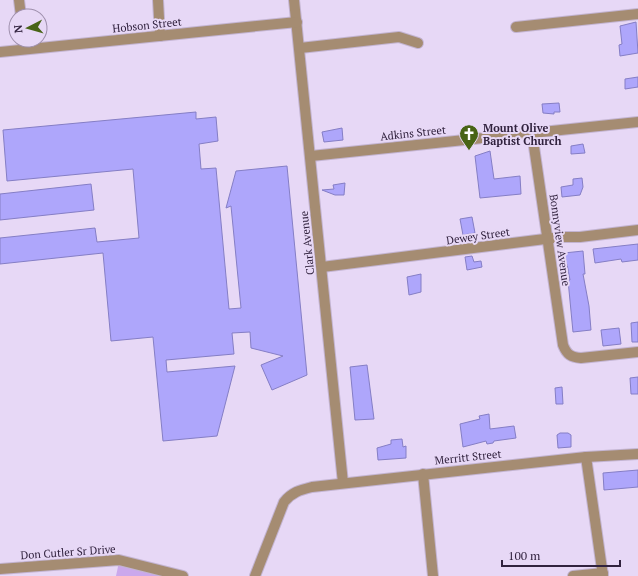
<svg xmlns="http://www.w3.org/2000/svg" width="638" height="576" viewBox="0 0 638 576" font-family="'PT Serif',serif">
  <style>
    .green { fill: #cba8ec }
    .building { fill: #aea6fb; stroke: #857ec5 }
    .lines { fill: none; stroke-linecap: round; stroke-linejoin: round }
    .minor-casing { stroke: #c3b4d1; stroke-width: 12 }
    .minor { stroke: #a58c72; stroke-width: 10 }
    .labels { text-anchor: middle; stroke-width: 4; stroke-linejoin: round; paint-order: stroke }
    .street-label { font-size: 11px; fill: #31223e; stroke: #e7d8f6 }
    .poi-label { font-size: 11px; font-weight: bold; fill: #31223e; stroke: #e7d8f6; text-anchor: start }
  </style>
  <rect width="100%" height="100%" fill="#e7d8f6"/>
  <path class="green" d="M119,562l56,14h-59z"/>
  <g class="building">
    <path d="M636,22l2,31 -18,3 -1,-11 3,-1 -2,-18z"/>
    <path d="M638,77v10l-13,2v-10z"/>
    <path d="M559,103l1,9h-6v2l-11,-1 -1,-9z"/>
    <path d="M196,112v7l20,-2 2,24 -19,3 2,25 15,-1 13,141 12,-1 -10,-102 -5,2 10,-37 51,-5 20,209 -35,15 -11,-25 22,-9 -32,-8 -1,-16 -18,1 2,21 -68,6 1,12 68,-6 -18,70 -54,5 -10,-104 -42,4 -8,-88 -103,11v-26l95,-10 2,14 42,-4 -6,-69 -126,12 -4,-51z"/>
    <path d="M342,128l1,12 -19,2 -2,-10z"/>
    <path d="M583,144l2,9 -14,1v-8z"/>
    <path d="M490,151l4,28 26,-3 1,18 -41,4 -5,-42z"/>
    <path d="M582,178l1,9 -3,8 -18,2 -1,-10 12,-2v-6z"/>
    <path d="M345,183l-1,12h-9l-13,-5 12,-1 -1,-4z"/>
    <path d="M91,184l3,26 -94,10v-26z"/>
    <path d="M472,217l3,16 -12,2 -3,-16z"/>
    <path d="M638,244v16l-16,2 -1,-3 -26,4 -2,-14z"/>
    <path d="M583,251l2,23h-2l6,32 2,24 -18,2 -5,-52h2l-3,-16h-3v-11z"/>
    <path d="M472,256l2,6 7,-1 1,6 -15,3 -2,-13z"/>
    <path d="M421,274v18l-12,3 -2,-18z"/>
    <path d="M638,322v20h-6l-1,-19z"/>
    <path d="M619,328l2,16 -18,2 -2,-16z"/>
    <path d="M367,365l7,54 -19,1 -5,-53z"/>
    <path d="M638,377v17h-7l-1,-16z"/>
    <path d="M562,387l1,17h-7l-1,-16z"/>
    <path d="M489,414l1,15 24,-3 2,12 -22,3 -1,2 -6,1 -1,-3 -23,6 -3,-23 20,-5 -1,-3z"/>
    <path d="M560,433h8l3,2v12l-13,1 -1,-13z"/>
    <path d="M402,439l1,8 3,-1v12l-28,2 -1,-12 14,-4v-4z"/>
    <path d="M638,470v17l-34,3 -1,-17z"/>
  </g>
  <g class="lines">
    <g class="minor-casing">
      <g id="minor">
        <path d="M19,0l2,16"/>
        <path d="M158,0l2,36"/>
        <path d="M294,0l49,483"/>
        <path d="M516,27l122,-13"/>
        <path d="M300,48l99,-11 19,6"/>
        <path d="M0,52l297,-30"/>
        <path d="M532,133l31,212c4,10 8,12 18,13l57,-6"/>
        <path d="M311,156l327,-34"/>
        <path d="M322,267l239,-30h19l58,-7"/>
        <path d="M586,457l17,119"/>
        <path d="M423,474l10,102"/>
        <path d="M0,569l119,-9 64,16"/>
        <path d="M255,576l29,-74c8,-10 16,-12 28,-15l274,-30 52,-3"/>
        <path d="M573,576l30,-3"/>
      </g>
    </g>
    <use href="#minor" class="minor"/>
  </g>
  <defs>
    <g id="church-pin" transform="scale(1)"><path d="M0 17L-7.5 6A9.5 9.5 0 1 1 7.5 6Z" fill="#486416" stroke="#e7d8f6"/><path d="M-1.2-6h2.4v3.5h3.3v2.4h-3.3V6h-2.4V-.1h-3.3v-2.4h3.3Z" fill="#fff"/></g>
  </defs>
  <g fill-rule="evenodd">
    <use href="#church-pin" x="469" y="134"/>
  </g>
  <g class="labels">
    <g class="street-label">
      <text transform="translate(147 25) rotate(-6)" y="4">Hobson Street</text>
      <text transform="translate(413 133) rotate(-6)" y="4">Adkins Street</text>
      <text transform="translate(478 236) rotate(-8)" y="4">Dewey Street</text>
      <text transform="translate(560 240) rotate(82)" y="4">Bonnyview Avenue</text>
      <text transform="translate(307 243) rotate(-96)" y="4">Clark Avenue</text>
      <text transform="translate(468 457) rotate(-6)" y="4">Merritt Street</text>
      <text transform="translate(68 552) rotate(-4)" y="4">Don Cutler Sr Drive</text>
    </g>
    <g class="poi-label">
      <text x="483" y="132">Mount Olive<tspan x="483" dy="13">Baptist Church</tspan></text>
    </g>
  </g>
  <g transform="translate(28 28) rotate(264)"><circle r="19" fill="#e7d8f6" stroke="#9e8fac"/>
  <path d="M0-3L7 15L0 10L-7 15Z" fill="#486416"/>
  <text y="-6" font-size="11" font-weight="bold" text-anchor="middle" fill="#31223e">N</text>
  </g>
  <path d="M502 560v6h118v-6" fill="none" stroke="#31223e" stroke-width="2"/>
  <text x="508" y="560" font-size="12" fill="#31223e" stroke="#e7d8f6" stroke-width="3" paint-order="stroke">100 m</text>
</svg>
